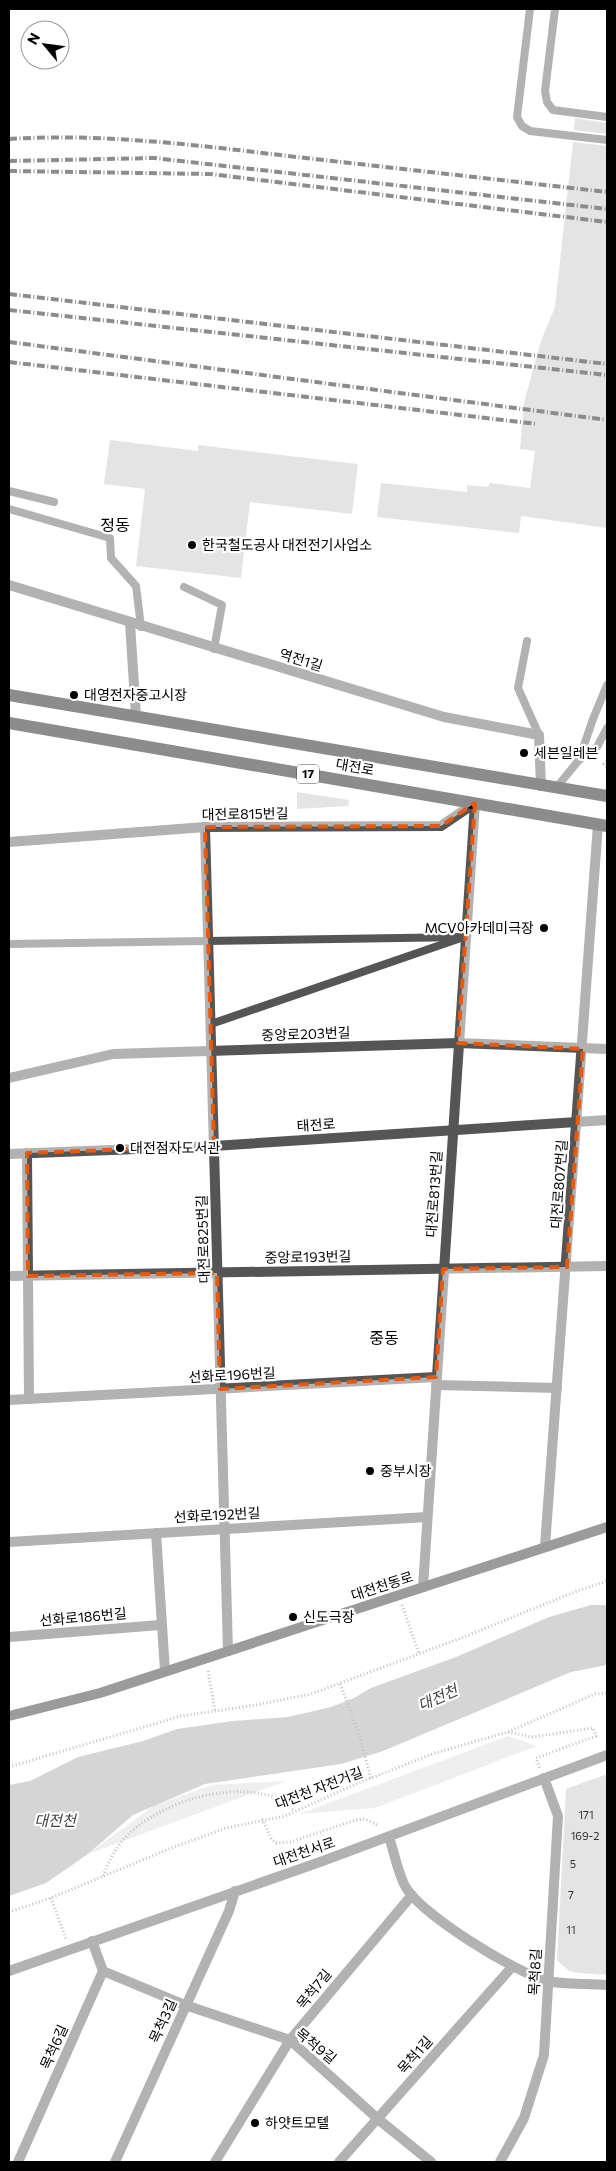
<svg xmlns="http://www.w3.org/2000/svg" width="616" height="2171" viewBox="0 0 616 2171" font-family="Commissioner,'Noto Sans KR',sans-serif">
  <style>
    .green { fill: #dcdcdc }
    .water { fill: #a3a3a3 }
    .building { fill: #c4c4c4 }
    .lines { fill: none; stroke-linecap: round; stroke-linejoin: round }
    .path { stroke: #777; stroke-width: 3; stroke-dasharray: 1 2.5; stroke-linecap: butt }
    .service { stroke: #555; stroke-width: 8 }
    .minor { stroke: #555; stroke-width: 10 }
    .secondary { stroke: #222; stroke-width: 10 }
    .primary { stroke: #000; stroke-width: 12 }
    .rail { stroke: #000; stroke-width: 4; stroke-dasharray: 8 2.5 1 2.5; stroke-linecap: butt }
    .marked { fill: none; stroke: #e8590c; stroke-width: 4; stroke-dasharray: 10 6; stroke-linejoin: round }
    .poi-dot { fill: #000; stroke: #fff; stroke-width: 2 }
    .labels { text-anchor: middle; stroke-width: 4.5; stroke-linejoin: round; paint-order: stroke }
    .number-label { font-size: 11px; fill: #313131 }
    .shield { fill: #fff; stroke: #4c4c4c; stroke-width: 1 }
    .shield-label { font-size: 12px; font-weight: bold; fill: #000 }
    .poi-label { font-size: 14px; fill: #000; stroke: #fff; text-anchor: start }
    .street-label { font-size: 14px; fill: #000; stroke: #fff }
    .water-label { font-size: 15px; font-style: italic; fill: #444; stroke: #fff }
    .quarter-label { font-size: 16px; fill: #000; stroke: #fff }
  </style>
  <rect width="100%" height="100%" fill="#fff"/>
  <g class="green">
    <path d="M508,1736l29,10 -162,62 -76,6z"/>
    <path d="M286,1781l-198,73 67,-49 57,-20z"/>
  </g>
  <path class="water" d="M591,1605h16v60l-36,7 -188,79 -42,13 -136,20 -72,31 -45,39 -42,29 -37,13v-111l21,-4 48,-24 65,-16 34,-12 56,-8 55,-4 43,-10 23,-9 17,-10 85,-31 93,-40z"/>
  <g class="building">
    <path d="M575,118l32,5v11l-33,-4z"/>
    <path d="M573,142l34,4v382l-86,-12 -2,17 -142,-16 4,-34 86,9v-7l21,2 2,-4 40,5 5,-37 -15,-2 4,-47 17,-61 14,-34z"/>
    <path d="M110,440l88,11v-6l160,19 -6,50 -102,-12 -9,76 -105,-12 9,-77 -41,-5z"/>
    <path d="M297,792l52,8 -1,6 -51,3z"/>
    <path d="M607,1774v201l-28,-2 -10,-2 -12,-11 9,-171z"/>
  </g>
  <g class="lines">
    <g class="path">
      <path d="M607,761l-3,3 3,3"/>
      <path d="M402,1605l17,49"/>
      <path d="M208,1671l7,41"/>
      <path d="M340,1684l19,49 12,46"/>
      <path d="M508,1732l24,5 61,-9 3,8 -60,22 4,11"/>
      <path d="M9,1767l172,-51 75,-11 55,-11 153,-57 113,-46 30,-10"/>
      <path d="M262,1819l9,19 5,5 14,-1 66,-22 9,-1 14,7"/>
      <path d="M103,1876c5,-13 11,-25 20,-36 33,-37 106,-60 153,-42 7,3 13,9 19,13"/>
      <path d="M51,1898l15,41"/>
      <path d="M9,1912l42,-14 118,-49 57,-21 59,-12 71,-32 79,-31 73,-21 87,-38 12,-1"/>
    </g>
    <g class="service">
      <path d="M530,9l-13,108 5,9 8,5 77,9"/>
      <path d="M555,9l-10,82 2,11 6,8 54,7"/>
      <path d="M9,491l45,11"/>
      <path d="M9,509l101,29 1,20 25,28 5,41"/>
      <path d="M184,587l38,18 -8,44"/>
      <path d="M527,641l-9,47 21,47"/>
      <path d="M579,760l18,-13 10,-19"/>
      <path d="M556,788l23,-28 14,-41 14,-34"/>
      <path d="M9,944l456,-7"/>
      <path d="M211,1024l247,-85"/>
    </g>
    <g class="minor">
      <path d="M9,585l435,132 95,18 2,51"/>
      <path d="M130,623l6,93"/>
      <path d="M205,827l23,824"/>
      <path d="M9,842l196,-15 236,-1 34,-23"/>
      <path d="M9,1078l104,-24 345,-11 149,6"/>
      <path d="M27,1153l2,246"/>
      <path d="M9,1154l205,-8 393,-26"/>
      <path d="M9,1276l598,-10"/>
      <path d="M436,1385l121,3"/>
      <path d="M9,1400l427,-23"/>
      <path d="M156,1533l9,138"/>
      <path d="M9,1542l418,-25"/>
      <path d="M545,1546l53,-722"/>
      <path d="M423,1587l52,-784"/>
      <path d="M9,1637l151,-12"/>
      <path d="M389,1837c5,15 8,32 15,47 13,29 111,88 143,97 18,4 41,2 60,4"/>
      <path d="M9,1971l311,-109 287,-107"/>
      <path d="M103,1971l82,34 105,35 88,79 53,43"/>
      <path d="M18,2162l85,-191 -11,-30"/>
      <path d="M115,2162l114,-251 6,-20"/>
      <path d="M215,2162l75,-122 122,-145"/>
      <path d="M339,2162l173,-195"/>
      <path d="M500,2162l24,-44 20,-63 14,-239 -14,-38"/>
    </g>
    <path class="secondary" d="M9,1716l91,-23 507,-166"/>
    <g class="primary">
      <path d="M9,695l598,101"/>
      <path d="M9,723l598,103"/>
    </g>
    <g class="rail">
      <path d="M9,139c92,-6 187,6 279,17 106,12 213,24 319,36"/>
      <path d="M9,161l145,-3 453,51"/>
      <path d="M9,171l201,3 397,48"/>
      <path d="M9,294l598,70"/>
      <path d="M9,310l598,65"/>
      <path d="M9,342l598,78"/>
      <path d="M9,362l528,62"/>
    </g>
  </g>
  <path d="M0 0H616V2171H0ZM475,803l-17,240 125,6 -16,218 -124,2 -7,108 -216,12 -3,-116 -189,3 -1,-123 187,-7 -9,-319 236,-1z" fill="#fff" fill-opacity=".55" fill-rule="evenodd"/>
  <path class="marked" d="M475,803l-17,240 125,6 -16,218 -124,2 -7,108 -216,12 -3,-116 -189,3 -1,-123 187,-7 -9,-319 236,-1z"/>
  <g class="poi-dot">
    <circle cx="192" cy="545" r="5"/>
    <circle cx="74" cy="695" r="5"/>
    <circle cx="524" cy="753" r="5"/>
    <circle cx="544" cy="928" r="5"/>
    <circle cx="120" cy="1148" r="5"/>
    <circle cx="370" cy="1471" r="5"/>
    <circle cx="293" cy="1617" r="5"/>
    <circle cx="255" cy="2123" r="5"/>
  </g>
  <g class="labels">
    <g class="number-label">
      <text x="586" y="1819">171</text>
      <text x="585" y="1840">169-2</text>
      <text x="573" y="1868">5</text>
      <text x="571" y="1899">7</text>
      <text x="571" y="1934">11</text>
    </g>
    <rect class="shield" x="297" y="764.5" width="22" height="19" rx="4"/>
    <g class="shield-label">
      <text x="308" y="778">17</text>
    </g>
    <g class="poi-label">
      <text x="202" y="550">한국철도공사 대전전기사업소</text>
      <text x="84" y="700">대영전자중고시장</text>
      <text x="534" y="758">세븐일레븐</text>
      <text x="534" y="933" text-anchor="end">MCV아카데미극장</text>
      <text x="130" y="1153">대전점자도서관</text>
      <text x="380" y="1476">중부시장</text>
      <text x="303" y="1622">신도극장</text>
      <text x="265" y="2128">하얏트모텔</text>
    </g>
    <g class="street-label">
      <text transform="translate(301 660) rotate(17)" y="5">역전1길</text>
      <text transform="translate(355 767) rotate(10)" y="5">대전로</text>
      <text transform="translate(245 814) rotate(-1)" y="5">대전로815번길</text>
      <text transform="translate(306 1034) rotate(-2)" y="5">중앙로203번길</text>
      <text transform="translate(316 1125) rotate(-4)" y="5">태전로</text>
      <text transform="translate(559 1184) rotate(-86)" y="5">대전로807번길</text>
      <text transform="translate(434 1194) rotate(-86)" y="5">대전로813번길</text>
      <text transform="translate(203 1239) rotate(-92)" y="5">대전로825번길</text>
      <text transform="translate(308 1257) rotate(-1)" y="5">중앙로193번길</text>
      <text transform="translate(232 1375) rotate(-3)" y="5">선화로196번길</text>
      <text transform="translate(217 1515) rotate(-3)" y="5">선화로192번길</text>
      <text transform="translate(382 1586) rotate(-18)" y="5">대전천동로</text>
      <text transform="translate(83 1617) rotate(-5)" y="5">선화로186번길</text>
      <text transform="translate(319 1788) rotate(-21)" y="5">대전천 자전거길</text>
      <text transform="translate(304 1852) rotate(-19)" y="5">대전천서로</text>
      <text transform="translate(535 1972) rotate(-87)" y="5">목척8길</text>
      <text transform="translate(314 1989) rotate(-51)" y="5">목척7길</text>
      <text transform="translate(163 2021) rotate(-66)" y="5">목척3길</text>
      <text transform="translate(316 2046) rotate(39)" y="5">목척9길</text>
      <text transform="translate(54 2047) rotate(-66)" y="5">목척6길</text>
      <text transform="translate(415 2055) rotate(-49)" y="5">목척1길</text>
    </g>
    <g class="water-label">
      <text transform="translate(438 1698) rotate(-24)" y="5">대전천</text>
      <text x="55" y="1826">대전천</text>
    </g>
    <g class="quarter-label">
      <text x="115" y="531">정동</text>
      <text x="384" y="1344">중동</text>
    </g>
  </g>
  <rect width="616" height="2171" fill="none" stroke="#000000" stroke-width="20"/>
  <g transform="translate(45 45) rotate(299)"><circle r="24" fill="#ffffff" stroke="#999999"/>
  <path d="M0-4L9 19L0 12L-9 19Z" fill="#000000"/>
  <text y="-8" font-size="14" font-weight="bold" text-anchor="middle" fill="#000000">N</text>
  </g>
</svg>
